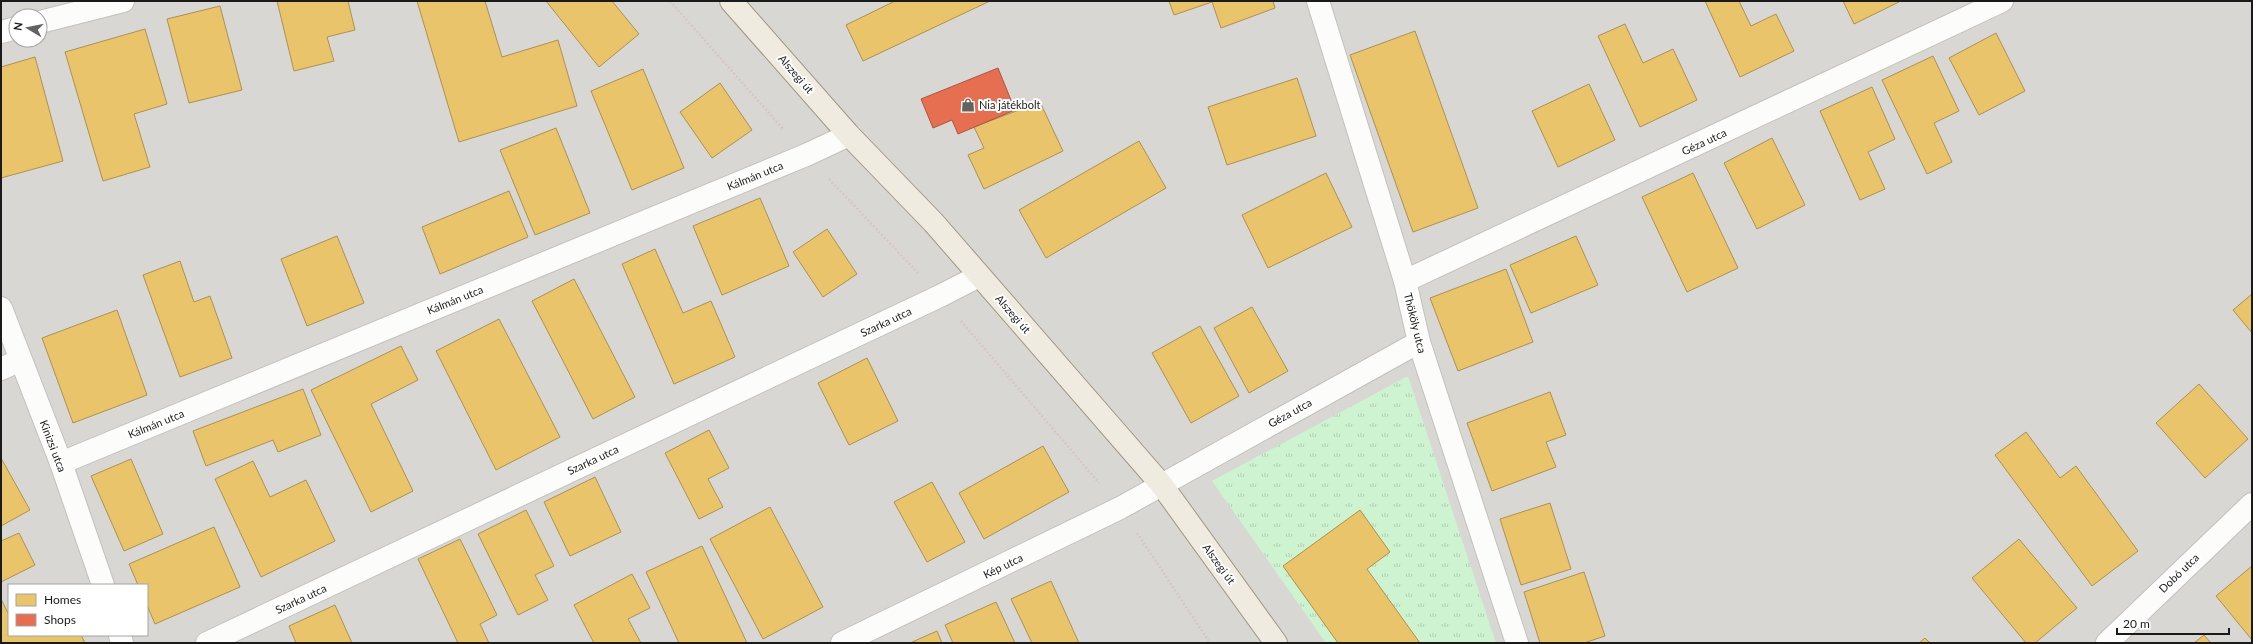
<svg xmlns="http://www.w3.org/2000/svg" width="2253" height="644" viewBox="0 0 2253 644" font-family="Lato,sans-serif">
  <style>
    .residential { fill: #d9d7d4; fill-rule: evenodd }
    .park { fill: url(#park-tufts) }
    .homes { fill: #e9c46a; stroke: #ab9152 }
    .shops { fill: #e76f51; stroke: #aa5640 }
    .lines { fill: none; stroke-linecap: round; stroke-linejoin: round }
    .street-casing { stroke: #c2c1be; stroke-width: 24 }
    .primary-casing { stroke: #9f9780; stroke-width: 24 }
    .path { stroke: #d6c7c3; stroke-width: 2.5; stroke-dasharray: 2 2; stroke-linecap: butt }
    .street { stroke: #fcfcfb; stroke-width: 22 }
    .primary { stroke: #f0ebe1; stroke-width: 22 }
    .labels { text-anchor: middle; stroke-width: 4; stroke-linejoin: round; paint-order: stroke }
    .street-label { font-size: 11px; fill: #1a1a1a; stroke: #fff }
    .poi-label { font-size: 11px; fill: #1a1a1a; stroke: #fff; text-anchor: start }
  </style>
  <defs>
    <pattern id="park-tufts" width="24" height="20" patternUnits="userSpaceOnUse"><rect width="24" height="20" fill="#cef3d0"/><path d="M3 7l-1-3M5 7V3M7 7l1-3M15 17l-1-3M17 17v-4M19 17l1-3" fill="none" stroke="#b0d0b2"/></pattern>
  </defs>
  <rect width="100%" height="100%" fill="#eae8e2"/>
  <path class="residential" d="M1,1h2251v642h-2251zM16,16h24v24h-24zM9,585h138v50h-138z"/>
  <path class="park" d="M1408,376l88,267h-170l-114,-162z"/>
  <g class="homes">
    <path d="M277,1h71l7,29 -28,7 7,24 -40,10z"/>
    <path d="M417,1h68l17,56 56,-17 19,66 -118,36z"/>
    <path d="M546,1h66l27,33 -40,33z"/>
    <path d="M895,1h95l-127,60 -17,-36z"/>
    <path d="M1169,1h104l2,7 -54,20 -9,-26 -38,13z"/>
    <path d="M1705,1h34l12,25 25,-12 18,37 -54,26z"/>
    <path d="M1843,1h55l1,1 -45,22z"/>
    <path d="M220,6l22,84 -53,13 -22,-84z"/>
    <path d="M1625,24l18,39 30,-14 24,51 -57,27 -42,-91z"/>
    <path d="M145,29l22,75 -33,10 16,53 -47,14 -38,-129z"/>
    <path d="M1415,31l63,177 -65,24 -63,-177z"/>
    <path d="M1996,33l29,58 -46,24 -30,-57z"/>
    <path d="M1933,56l26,55 -25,12 18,39 -25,12 -45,-94z"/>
    <path d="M35,57l28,104 -62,17v-111z"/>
    <path d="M643,69l41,99 -52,22 -41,-99z"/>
    <path d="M1297,78l19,58 -89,29 -19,-58z"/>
    <path d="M720,83l32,47 -40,28 -32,-46z"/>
    <path d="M1589,84l26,56 -57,27 -26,-56z"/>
    <path d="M1872,87l23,52 -27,13 17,37 -25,11 -40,-89z"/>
    <path d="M1040,102l23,49 -79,38 -16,-34 16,-7 -10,-21z"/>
    <path d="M556,128l34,85 -55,22 -35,-85z"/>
    <path d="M1772,138l33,67 -48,24 -33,-66z"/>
    <path d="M1139,141l27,47 -120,70 -27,-48z"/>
    <path d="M1326,173l26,54 -84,41 -26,-53z"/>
    <path d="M1693,173l45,95 -51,24 -45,-95z"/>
    <path d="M509,191l19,46 -88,37 -18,-47z"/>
    <path d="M760,198l29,68 -67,29 -29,-69z"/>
    <path d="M827,229l30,45 -34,23 -30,-45z"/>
    <path d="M337,236l27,67 -57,23 -26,-67z"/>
    <path d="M1576,236l22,49 -67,28 -21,-48z"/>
    <path d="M655,249l28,64 28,-12 24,56 -61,27 -52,-120z"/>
    <path d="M180,261l14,41 16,-6 22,62 -52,19 -37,-102z"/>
    <path d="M1506,269l27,73 -75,29 -28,-73z"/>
    <path d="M574,279l61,118 -42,22 -61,-118z"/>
    <path d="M2252,294v39l-19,-23z"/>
    <path d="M1252,307l36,64 -39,22 -35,-65z"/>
    <path d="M117,310l30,85 -74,28 -31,-85z"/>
    <path d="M499,319l61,118 -64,33 -60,-119z"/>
    <path d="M1200,326l39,70 -48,27 -39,-70z"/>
    <path d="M401,346l17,34 -47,24 42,87 -42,21 -60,-122z"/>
    <path d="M867,358l31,63 -49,24 -31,-62z"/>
    <path d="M2199,384l49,55 -43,39 -49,-55z"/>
    <path d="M303,389l18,46 -43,17 -5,-12 -67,26 -13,-35z"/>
    <path d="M1550,392l16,43 -20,7 10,25 -64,24 -25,-68z"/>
    <path d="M709,430l20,38 -21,11 15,28 -24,12 -34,-66z"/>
    <path d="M2026,432l34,46 16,-12 62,85 -46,35 -97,-131z"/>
    <path d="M1043,446l26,46 -85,47 -25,-46z"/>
    <path d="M1,458l29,52 -29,16z"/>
    <path d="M131,459l32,75 -39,17 -33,-75z"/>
    <path d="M253,461l17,36 36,-17 29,61 -74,36 -46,-98z"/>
    <path d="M595,477l26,55 -51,24 -26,-54z"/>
    <path d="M932,482l33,60 -38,20 -33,-60z"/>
    <path d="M1550,503l21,66 -50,16 -21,-66z"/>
    <path d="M770,507l53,100 -60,32 -53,-100z"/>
    <path d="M526,510l28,56 -19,9 13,25 -30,15 -40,-81z"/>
    <path d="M1360,510l30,42 -23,17 53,74h-82l-55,-77z"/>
    <path d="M214,527l26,60 -85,37 -8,-19v-20h-9l-9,-21z"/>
    <path d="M19,533l16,32 -34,17v-41z"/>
    <path d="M460,539l37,76 -17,9 9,19h-31l-40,-84z"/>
    <path d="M2019,539l58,69 -42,35h-9l-54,-65z"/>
    <path d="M702,546l45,97h-68l-33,-71z"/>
    <path d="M2252,566v74l-36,-44z"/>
    <path d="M1584,572l21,64 -21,7h-44l-16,-51z"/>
    <path d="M632,574l18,34 -22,11 13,24h-47l-20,-38z"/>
    <path d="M1051,581l28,62h-47l-21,-44z"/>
    <path d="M1,599l8,16v20h72l4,8h-84z"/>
    <path d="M996,602l19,41h-62l-8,-18z"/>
    <path d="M335,605l17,38h-56l-7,-17z"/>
    <path d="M937,631l5,12h-32z"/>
    <path d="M2204,635l7,8h-17z"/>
    <path d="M1925,638l5,5h-11z"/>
  </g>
  <path class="shops" d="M998,68l17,42 -57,24 -6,-14 -19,8 -12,-29z"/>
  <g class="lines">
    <g class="street-casing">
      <g id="street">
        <path d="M1318,1l87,280 14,61 98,301"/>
        <path d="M40,22l83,-21"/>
        <path d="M1,32l15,-4"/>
        <path d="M1405,281l597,-280"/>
        <path d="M1,308l60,155 42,122"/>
        <path d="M1,369l19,-9"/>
        <path d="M61,463l745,-308 43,-20"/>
        <path d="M120,635l2,8"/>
        <path d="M207,643l733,-347 39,-20"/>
        <path d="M842,643l278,-135 299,-166"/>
        <path d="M2107,643l145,-139"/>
      </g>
    </g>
    <g class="primary-casing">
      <path id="primary" d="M731,1l118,134 85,88 227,261 115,159"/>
    </g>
    <g class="path">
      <path d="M670,1l114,129"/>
      <path d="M829,179l89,94"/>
      <path d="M961,321l138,162"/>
      <path d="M1137,533l73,110"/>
    </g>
    <use href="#street" class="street"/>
    <use href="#primary" class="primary"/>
  </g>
  <defs>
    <g id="shop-bare" transform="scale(1.08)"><path d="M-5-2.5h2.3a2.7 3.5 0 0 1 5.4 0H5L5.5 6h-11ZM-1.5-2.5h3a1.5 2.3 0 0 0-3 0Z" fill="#636260" stroke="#fff" stroke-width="2.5" paint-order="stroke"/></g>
  </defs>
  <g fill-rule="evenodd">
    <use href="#shop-bare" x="968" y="105"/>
  </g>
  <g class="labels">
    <g class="street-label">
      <text transform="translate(796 74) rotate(49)" y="4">Alszegi út</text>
      <text transform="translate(1704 142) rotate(-25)" y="4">Géza utca</text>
      <text transform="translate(755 176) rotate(-22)" y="4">Kálmán utca</text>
      <text transform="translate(455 300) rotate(-22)" y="4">Kálmán utca</text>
      <text transform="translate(1013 314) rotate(49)" y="4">Alszegi út</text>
      <text transform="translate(886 322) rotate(-25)" y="4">Szarka utca</text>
      <text transform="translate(1415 323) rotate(76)" y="4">Thököly utca</text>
      <text transform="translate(1290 413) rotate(-29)" y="4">Géza utca</text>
      <text transform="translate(156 424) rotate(-22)" y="4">Kálmán utca</text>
      <text transform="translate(53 446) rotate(69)" y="4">Kinizsi utca</text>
      <text transform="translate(593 460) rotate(-25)" y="4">Szarka utca</text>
      <text transform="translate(1219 564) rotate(54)" y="4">Alszegi út</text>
      <text transform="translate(1003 566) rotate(-26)" y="4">Kép utca</text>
      <text transform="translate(2179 573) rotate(-44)" y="4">Dobó utca</text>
      <text transform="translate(301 599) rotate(-25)" y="4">Szarka utca</text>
    </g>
    <g class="poi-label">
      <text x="979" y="109">Nia játékbolt</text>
    </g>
  </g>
  <rect width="2253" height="644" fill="none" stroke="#1a1a1a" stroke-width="4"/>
  <rect x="8" y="584" width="140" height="52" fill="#ffffff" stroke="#a3a3a3"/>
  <rect x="16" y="594" width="20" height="12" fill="#e9c46a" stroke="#a3a3a3"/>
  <text x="44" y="604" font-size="12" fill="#1a1a1a">Homes</text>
  <rect x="16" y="614" width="20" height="12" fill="#e76f51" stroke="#a3a3a3"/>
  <text x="44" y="624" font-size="12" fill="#1a1a1a">Shops</text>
  <g transform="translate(28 28) rotate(280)"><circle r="19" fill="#ffffff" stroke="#a3a3a3"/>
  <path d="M0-3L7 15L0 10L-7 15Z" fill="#636260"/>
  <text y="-6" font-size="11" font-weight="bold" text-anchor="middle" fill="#1a1a1a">N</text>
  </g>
  <path d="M2117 628v6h112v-6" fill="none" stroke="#1a1a1a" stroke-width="2"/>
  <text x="2123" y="628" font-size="12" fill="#1a1a1a" stroke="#ffffff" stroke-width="3" paint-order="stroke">20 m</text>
</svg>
